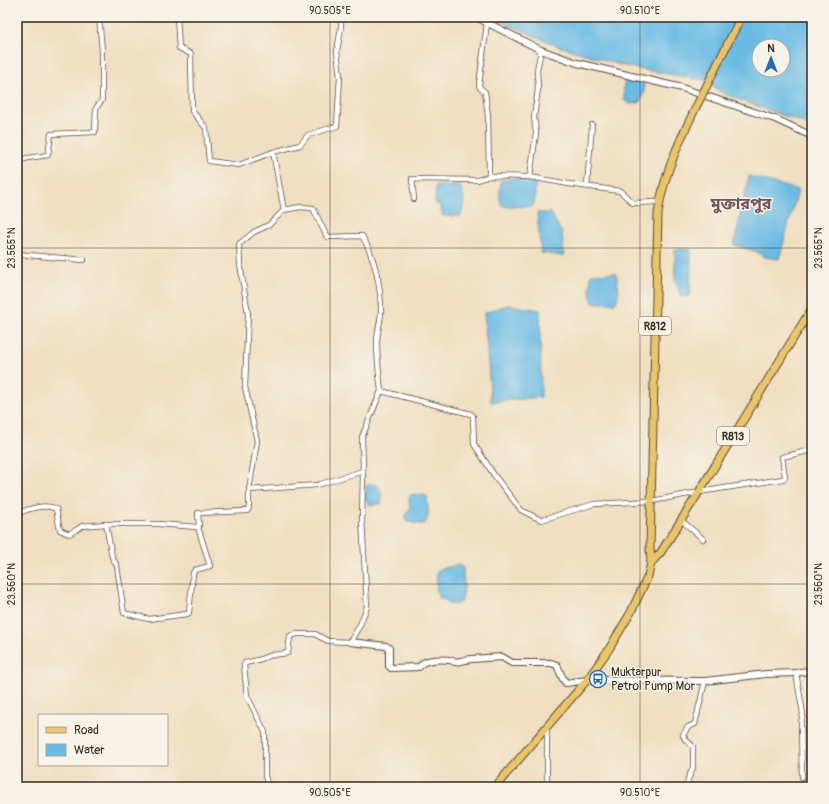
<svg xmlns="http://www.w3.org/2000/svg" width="829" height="804" viewBox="0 0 829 804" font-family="Pangolin,'Noto Sans Bengali',sans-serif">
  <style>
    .water { fill: #6abce5; stroke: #527382; fill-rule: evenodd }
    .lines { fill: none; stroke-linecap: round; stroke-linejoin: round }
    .minor-casing { stroke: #564536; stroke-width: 6 }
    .tertiary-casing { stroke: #564536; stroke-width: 8 }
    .primary-casing { stroke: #564536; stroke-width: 9 }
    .minor { stroke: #fff; stroke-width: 4.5 }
    .tertiary { stroke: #fff; stroke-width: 6 }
    .primary { stroke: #ebc669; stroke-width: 7 }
    .primary-bridge-casing { stroke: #564536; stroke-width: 9; stroke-linecap: butt }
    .primary-bridge { stroke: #ebc669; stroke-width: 7 }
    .ticks { fill: none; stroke: #3b2a1e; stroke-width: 1; stroke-opacity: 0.45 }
    .labels { text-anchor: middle; stroke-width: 3; stroke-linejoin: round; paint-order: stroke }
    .shield { fill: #f7f3e8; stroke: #73665b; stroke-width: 1 }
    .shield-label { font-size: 11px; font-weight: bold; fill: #3b2a1e }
    .poi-label { font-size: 12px; fill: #3b2a1e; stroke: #f7f3e8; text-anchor: start }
    .district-label { font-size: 16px; font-weight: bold; fill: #705454; stroke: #f7f3e8 }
    .neatline { fill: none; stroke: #3b2a1e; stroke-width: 1.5 }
    .ticks-label { font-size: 10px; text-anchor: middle; fill: #3b2a1e }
  </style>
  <rect width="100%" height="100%" fill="#f7f3e8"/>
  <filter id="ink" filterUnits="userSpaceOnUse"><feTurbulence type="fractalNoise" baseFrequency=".025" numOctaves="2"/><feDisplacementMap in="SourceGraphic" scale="8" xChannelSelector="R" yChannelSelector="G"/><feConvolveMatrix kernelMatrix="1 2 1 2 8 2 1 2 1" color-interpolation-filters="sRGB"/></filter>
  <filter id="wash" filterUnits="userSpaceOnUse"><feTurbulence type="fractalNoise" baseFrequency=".012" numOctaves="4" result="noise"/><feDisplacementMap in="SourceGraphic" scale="16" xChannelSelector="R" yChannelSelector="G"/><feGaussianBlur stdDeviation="0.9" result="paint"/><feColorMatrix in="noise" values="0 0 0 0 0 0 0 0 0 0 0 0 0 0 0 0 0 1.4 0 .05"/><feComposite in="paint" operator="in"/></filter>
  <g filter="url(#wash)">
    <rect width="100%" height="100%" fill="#f0dfc0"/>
    <g class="water">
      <path d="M491,17h321v109l-88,-32 -21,-14 -75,-13 -70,-21zM759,46h24v24h-24z"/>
      <path d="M628,77l13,4 3,3v9l-5,10 -9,1 -6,-4c0,-8 -2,-18 4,-23z"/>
      <path d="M749,176l49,14 -19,69 -14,-2 -8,-5 -23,-7z"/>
      <path d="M513,178l19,2 3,2v18l-2,6 -27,1 -4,-2c-4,-8 -2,-15 -1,-24z"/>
      <path d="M436,186h24l4,14 -3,16h-18l-4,-12 -4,-1z"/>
      <path d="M537,213h14l11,20 2,23 -23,-3z"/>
      <path d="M675,249h16l-1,47 -9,1 -6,-19z"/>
      <path d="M616,273l3,18 -3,12h-23l-3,-9 1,-20z"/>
      <path d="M508,305l32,5 1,87 -50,5 -7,-89z"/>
      <path d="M369,485h8c4,6 6,11 4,19l-11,1 -5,-5 1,-14z"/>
      <path d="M420,494l7,2c0,9 4,21 -3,28h-6l-12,-3 -1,-3 5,-11c-1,-5 -2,-9 1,-12z"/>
      <path d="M459,565l4,3 1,20 -2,13 -5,3h-8l-3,-4 -8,-3 -2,-13 1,-13 6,-3z"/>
    </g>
  </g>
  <g filter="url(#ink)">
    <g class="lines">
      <g class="minor-casing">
        <g id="minor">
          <path d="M177,17l2,31 12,6 1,57 14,17 3,33 30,4 34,-13 11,58 16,-3 13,1 14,29 35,-1c13,21 19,51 19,75 0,10 -4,20 -4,31 0,16 2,33 4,49l90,23 2,2 1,28 20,31 27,35 20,10 53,-16 58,-3 47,-9 84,-13 2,-1v-2l-3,-19 30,-7"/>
          <path d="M487,23l-8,62 1,3 5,4 3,24 1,60"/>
          <path d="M541,50l-4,20 1,19 -4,28 2,16 -6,44 39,7 51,7 13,12 25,-1 2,-2"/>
          <path d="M273,152l27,-7 8,-10 29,-9 3,-49 -3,-26 4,-23v-11"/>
          <path d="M17,161l11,-3 20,-3 3,-21 44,-2 1,-24 6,-8v-49l-3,-34"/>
          <path d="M587,186l5,-61"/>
          <path d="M414,199l-2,-20 66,1 11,-4 41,1"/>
          <path d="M17,254l67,6"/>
          <path d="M249,490l8,-49 -12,-54 3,-73 -8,-50 -1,-20 15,-12 15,-7 15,-15"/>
          <path d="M17,514c10,-5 29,-11 39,-5l4,21 9,4 7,-4 6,-4 24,-2h52l39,3 2,-1 -1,-13 49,-2 2,-3v-18l68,-5 46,-14"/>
          <path d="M681,520l22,19"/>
          <path d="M106,524l6,33 5,9 7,47 25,6 38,-5 2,-1 4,-40 2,-3 15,-4 -12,-39"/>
          <path d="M796,673l7,41 -2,9 1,54"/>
          <path d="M268,787l-3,-11v-44l-18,-36 -3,-31 1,-2 13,-3 14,-5 16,-2 2,-17 7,-2h18l13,7 22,1 10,-17 7,-18 -5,-87 1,-49 -1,-34 19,-46"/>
          <path d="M547,787v-58"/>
          <path d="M687,787l1,-8 5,-11v-21c-3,-5 -9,-6 -10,-12l5,-8 7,-3 10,-43"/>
        </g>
      </g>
      <g class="tertiary-casing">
        <g id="tertiary">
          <path d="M476,17l65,33 36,13 105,25 93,31 37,17"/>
          <path d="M350,642l36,4 3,2v18l2,2 28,-1c1,-1 3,-3 4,-4 6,-4 26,-5 32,-1l16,-3 31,-2 10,6h39l6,2 6,14 3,4 21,-3 118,1 61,-7 30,-1 16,-3"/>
        </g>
      </g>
      <g class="primary-casing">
        <g id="primary">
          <path d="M651,563l10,-11 38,-60 113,-184"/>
          <path d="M495,787l92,-107 22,-31 22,-37 17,-36 3,-13 -1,-15 8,-335c6,-41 24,-78 43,-116"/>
        </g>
      </g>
      <use href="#minor" class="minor"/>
      <use href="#tertiary" class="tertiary"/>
      <use href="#primary" class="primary"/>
      <g class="primary-bridge-casing">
        <path id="primary-bridge" d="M701,97l40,-80"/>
      </g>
      <use href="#primary-bridge" class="primary-bridge"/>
    </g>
  </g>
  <path class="ticks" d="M21,17v770M330,17v770M640,17v770M17,248h795M17,584h795"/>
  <defs>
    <g id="bus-ring" transform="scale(0.9)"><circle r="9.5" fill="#f7f3e8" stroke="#1f6fb2" stroke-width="1.5"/><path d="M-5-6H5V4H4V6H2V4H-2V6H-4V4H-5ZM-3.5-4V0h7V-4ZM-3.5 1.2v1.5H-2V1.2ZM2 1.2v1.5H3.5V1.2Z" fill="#1f6fb2"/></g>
  </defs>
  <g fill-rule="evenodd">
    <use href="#bus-ring" x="598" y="679"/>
  </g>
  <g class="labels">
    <g class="shield">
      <rect x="639" y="317" width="32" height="18" rx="3"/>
      <rect x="717" y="427" width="32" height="18" rx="3"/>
    </g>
    <g class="shield-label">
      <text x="655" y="330">R812</text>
      <text x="733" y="440">R813</text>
    </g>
    <g class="poi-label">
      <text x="611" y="676">Muktarpur<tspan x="611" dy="14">Petrol Pump Mor</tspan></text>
    </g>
    <g class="district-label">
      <text x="741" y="209">মুক্তারপুর</text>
    </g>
  </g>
  <rect width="829" height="804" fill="none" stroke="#f7f3e8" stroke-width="44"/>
  <rect x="38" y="714" width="130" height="52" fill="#f7f3e8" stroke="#aca397"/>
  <rect x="46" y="727" width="20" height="6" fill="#ebc669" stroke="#aca397"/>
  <text x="74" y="734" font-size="12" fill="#3b2a1e">Road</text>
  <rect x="46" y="744" width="20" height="12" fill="#6abce5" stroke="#aca397"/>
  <text x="74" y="754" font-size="12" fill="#3b2a1e">Water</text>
  <g transform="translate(771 58)"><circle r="19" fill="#f7f3e8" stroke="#aca397"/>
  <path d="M0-3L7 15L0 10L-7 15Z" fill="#1f6fb2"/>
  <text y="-6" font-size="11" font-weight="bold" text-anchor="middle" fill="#3b2a1e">N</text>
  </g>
  <rect x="22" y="22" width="785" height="760" class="neatline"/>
  <g class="ticks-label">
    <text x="330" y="14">90.505°E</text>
    <text x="640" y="14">90.510°E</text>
    <text transform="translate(11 248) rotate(-90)" y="4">23.565°N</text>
    <text transform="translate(818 248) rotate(-90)" y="4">23.565°N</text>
    <text transform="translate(11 584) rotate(-90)" y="4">23.560°N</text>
    <text transform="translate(818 584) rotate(-90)" y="4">23.560°N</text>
    <text x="330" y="796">90.505°E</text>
    <text x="640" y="796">90.510°E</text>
  </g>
</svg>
